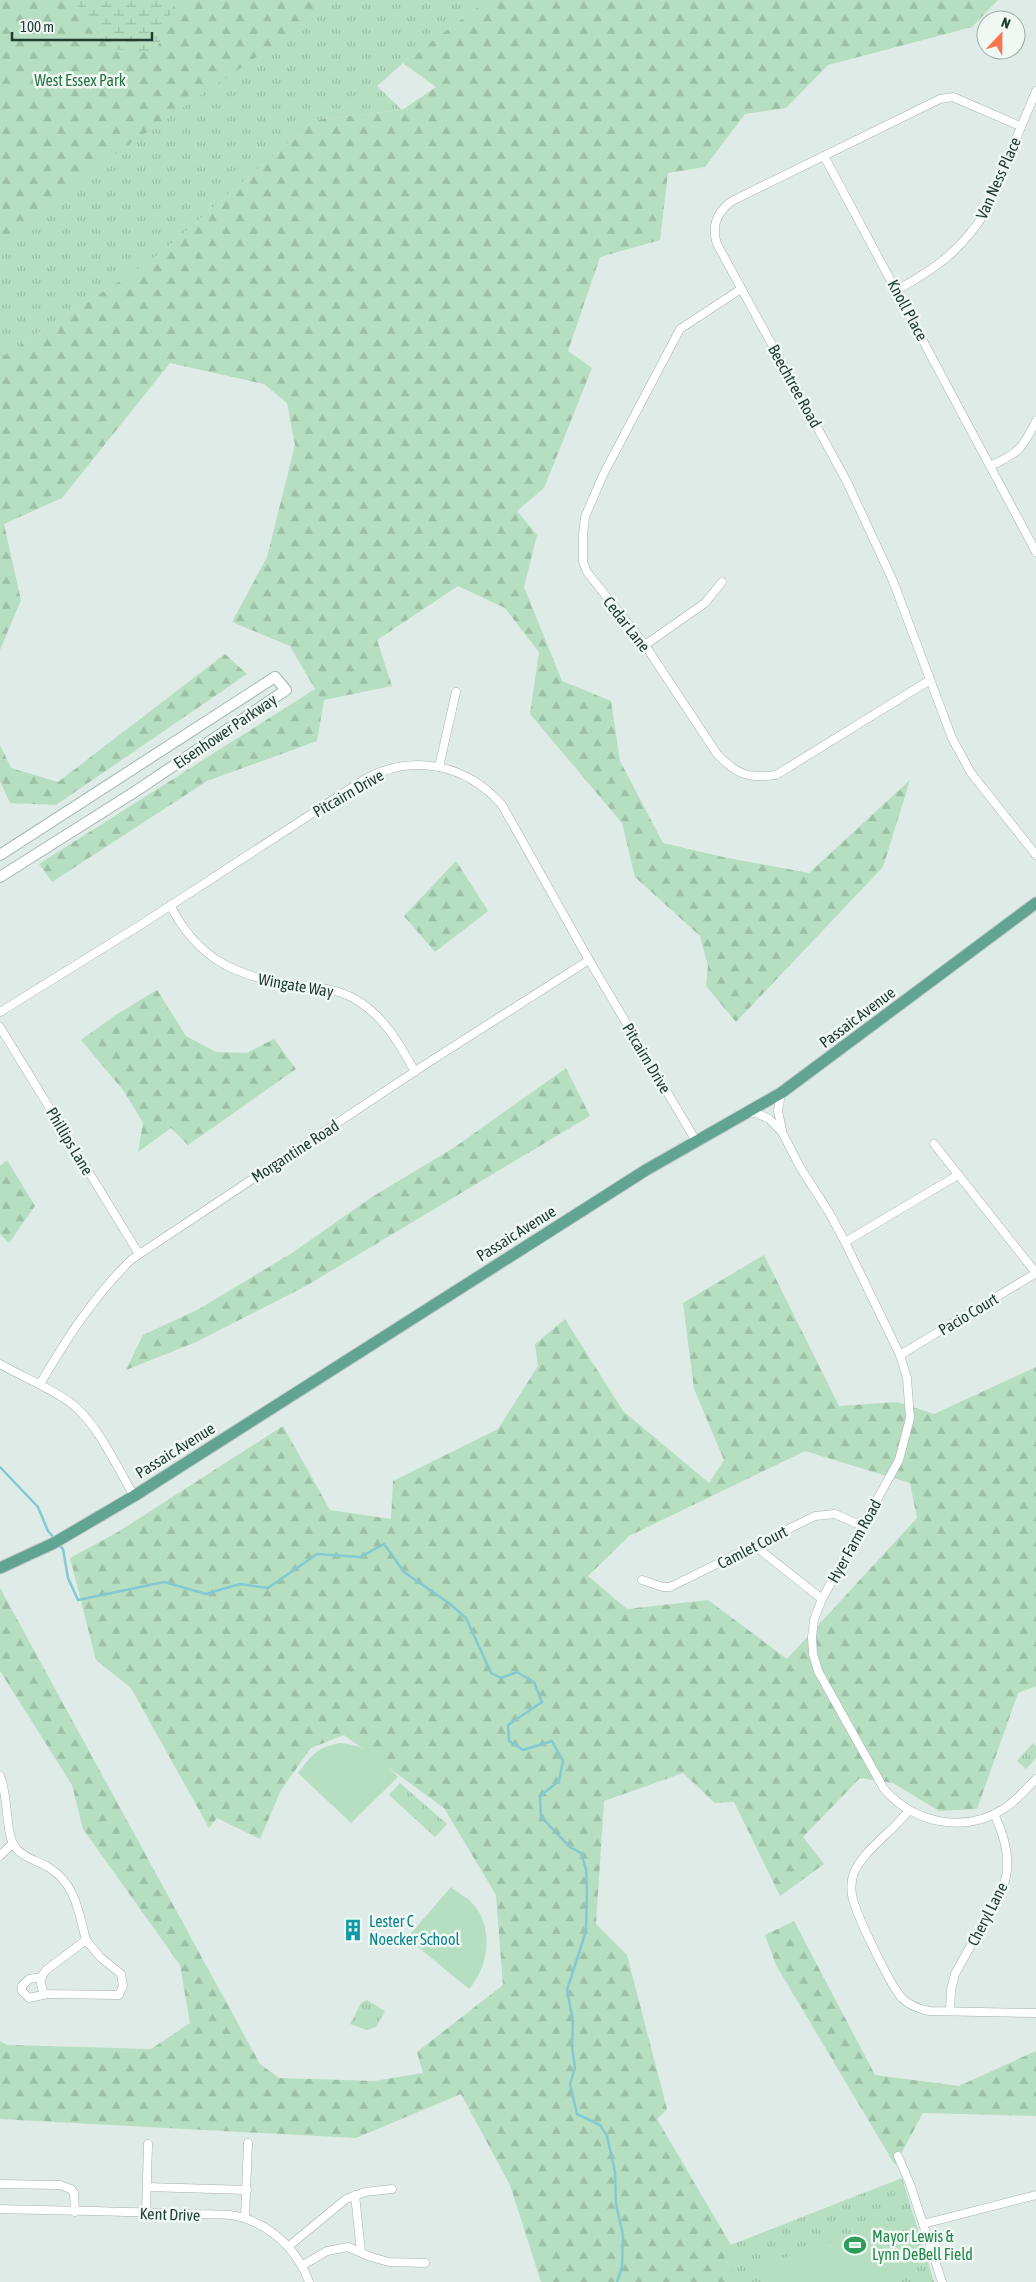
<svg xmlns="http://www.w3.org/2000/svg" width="1036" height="2282" viewBox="0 0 1036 2282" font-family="'Asap Condensed',sans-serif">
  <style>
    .grass { fill: url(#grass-tufts) }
    .forest { fill: url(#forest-firs); fill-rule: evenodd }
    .wetland { fill: url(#wetland-marsh) }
    .pitch { fill: #b6dec0 }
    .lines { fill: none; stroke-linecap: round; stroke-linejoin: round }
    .stream { stroke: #83c9d4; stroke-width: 2.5 }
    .street-casing { stroke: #a2b3ad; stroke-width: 9 }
    .secondary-casing { stroke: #9db8ae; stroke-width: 12 }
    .primary-casing { stroke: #c0c8c6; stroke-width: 13 }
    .street { stroke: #fff; stroke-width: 8 }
    .secondary { stroke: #fff; stroke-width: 10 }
    .primary { stroke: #61a491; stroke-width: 11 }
    .labels { text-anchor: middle; stroke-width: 5; stroke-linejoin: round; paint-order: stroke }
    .park-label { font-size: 16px; fill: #277544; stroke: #f0f8f4 }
    .street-label { font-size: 16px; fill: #1f3c34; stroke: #f0f8f4 }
    .culture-label { font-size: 16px; fill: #0d838f; stroke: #f0f8f4; text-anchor: start }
    .leisure-label { font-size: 16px; fill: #27864d; stroke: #f0f8f4; text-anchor: start }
  </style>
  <defs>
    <pattern id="grass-tufts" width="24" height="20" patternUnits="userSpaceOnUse" patternTransform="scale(1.25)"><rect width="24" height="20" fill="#b6dec0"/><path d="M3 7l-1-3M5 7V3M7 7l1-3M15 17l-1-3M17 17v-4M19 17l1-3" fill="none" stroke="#9cbfa6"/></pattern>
    <pattern id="forest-firs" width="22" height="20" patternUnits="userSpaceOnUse" patternTransform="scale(1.25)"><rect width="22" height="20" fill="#b6dec0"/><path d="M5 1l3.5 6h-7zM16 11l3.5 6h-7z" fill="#9cbfa6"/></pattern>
    <pattern id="wetland-marsh" width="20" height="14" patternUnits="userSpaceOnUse" patternTransform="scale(1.25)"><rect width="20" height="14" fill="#b6dec0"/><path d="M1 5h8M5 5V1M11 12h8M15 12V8" fill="none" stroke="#9cbfa6"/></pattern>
  </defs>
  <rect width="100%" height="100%" fill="#dfebe6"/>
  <g class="grass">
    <path d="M0,0h487l-84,63 -26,23 25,24 -87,10 -163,140 -152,98z"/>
    <path d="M1033,1743l3,3v12l-10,11 -9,-8z"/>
    <path d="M400,1783l47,41 -12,13 -46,-42z"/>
    <path d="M367,2000l18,11 -9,16 -9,3 -17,-6 11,-21z"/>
    <path d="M902,2178l32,104h-222l-4,-28z"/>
  </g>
  <g class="forest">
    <path d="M0,0h73l38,49 44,4 21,-53h163l-231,159 -108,82z"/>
    <path d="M487,0h511l-26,27 -144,38 -42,43 -41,6 -40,53 -37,6 -8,67 -60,17 -32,94 24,17 -48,120 -27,23 20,24 -13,52 38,94 49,20 9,60 43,82 60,14 86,16 101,-93 -27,87 -147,155 -30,-36 2,-20 -8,-30 -65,-59 -13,-54 -92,-109 9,-62 -34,-44 -47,-22 -81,54 15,46 -68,14 -7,41 -110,40 -155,101 -13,-18 276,-175 -25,-43 -58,-24 35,-65 28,-112 -8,-42 -23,-19 -94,-21 -108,135 -58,26 17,76 -21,50v-292l152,-98 163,-140 87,-10 34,-23 -33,-24z"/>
    <path d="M225,654l22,20 -191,131 -46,-2 -10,-22v-36l11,23 47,14z"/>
    <path d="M456,861l32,50 -53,41 -31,-36z"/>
    <path d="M157,990l29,46 30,16 31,1 27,-14 22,30 -108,76 -17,-17 -33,24 5,-29 -20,-33 -42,-50 33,-24z"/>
    <path d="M566,1068l24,48 -286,171 -108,55 -70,28 17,-35 56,-26 93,-56 80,-56 83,-50z"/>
    <path d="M7,1160l28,46 -26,37 -9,-9v-68z"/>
    <path d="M764,1255l75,151 58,-4 37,12 102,-47v319l-18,7 -41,116 -38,2 -46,-28 -33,-5 -57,59 21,27 -44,32 -46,-94 -19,1 -32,-30 -79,28 -8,123 31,31 40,154 -10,10 75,128 -1,35h-190l-31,-97 -49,-91 -105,44 -356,-19v-78l7,4 144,4 39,-26 -10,-58 -97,-136 -11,-44 -72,-114v-83l260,476 19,14 95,3 49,-8 -6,-21 86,-67 -7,-90 -52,-87 -100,-73 -33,13 -30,42 -21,49 -43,-21 -8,10 -78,-140 -35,-28 -26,-102 48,-26 165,-106 47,84 61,9 2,-38 105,-52 40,-63 -3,-22 30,-25 58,92 86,72 15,-23 -30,-71 -11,-86zM805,1451l105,32 7,35 -130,141 -79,-59 -81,9 -39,-33 41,-40z"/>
    <path d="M794,1921l81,154 84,11 77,-35v65l-113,-3 -28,52 -119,-200 -11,-30z"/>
  </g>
  <path class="wetland" d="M73,0h103l-21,53 -44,-4z"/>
  <g class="pitch">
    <path d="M340,1743c26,2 40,15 58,34l-47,46 -53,-50c14,-18 18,-25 42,-30z"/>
    <path d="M451,1887c7,6 16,10 22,17 21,23 16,63 -4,85l-62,-51z"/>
    <path d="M881,2225l19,57h-129l-6,-18z"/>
  </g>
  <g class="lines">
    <g class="stream">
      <path d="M0,1467l38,40 10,24 7,8"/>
      <path d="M59,1545l4,4 5,29 10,22 86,-18 42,12 34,-10 28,4 49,-34 43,3 24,-13 20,28 46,32 16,14 25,55 10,5 16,-6 17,10 8,20 -34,23 1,16 14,9 29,-9 11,20 -4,20 -19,15 1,21 29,30 11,6 5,16 1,23 -1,39 -19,59 6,31 -1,25 3,22 -5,16 7,30 23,11 7,11 8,36 1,32 7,31 -1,32 -5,15"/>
    </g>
    <g class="street-casing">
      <g id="street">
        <path d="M1020,126l-67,-29 -13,2 -208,102c-15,11 -21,25 -15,43l130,238 46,99 59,157 19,35 65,82"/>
        <path d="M824,156l212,396"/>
        <path d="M741,289l-61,40 -77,146 -18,42 -2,18v27l4,10 58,73 72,109c19,20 31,25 59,21l154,-95"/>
        <path d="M897,290c39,-22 65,-40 89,-79l50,-120"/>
        <path d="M990,466c29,-13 32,-17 46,-45"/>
        <path d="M645,645l60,-42 17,-21"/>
        <path d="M439,767l17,-75"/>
        <path d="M170,905c27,53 65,72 122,79 23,3 43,4 63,15 29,17 44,44 60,73"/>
        <path d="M0,1012l142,-88 223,-145c48,-26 101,-15 137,26l87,155 107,181"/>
        <path d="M0,1027l139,227"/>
        <path d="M781,1093l-3,18 4,19"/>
        <path d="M747,1112l9,1 13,6 13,13 18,35 30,47 15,28 55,113 7,23 3,40 -11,42 -77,139 -8,21 -2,17 1,17 5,17 66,118c31,35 81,45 121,19 12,-8 21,-19 31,-29"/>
        <path d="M934,1144l102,129"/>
        <path d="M845,1242l113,-67"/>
        <path d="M900,1355l136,-82"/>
        <path d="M0,1364c24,14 49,23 71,39 26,20 46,64 63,93"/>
        <path d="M40,1384c27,-46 54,-88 92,-125l294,-195 163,-104"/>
        <path d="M755,1546l67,53"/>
        <path d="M642,1580l21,7h7l145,-71 20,-2 27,12"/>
        <path d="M0,1776c9,21 5,57 15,71 9,12 25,14 36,22 25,16 28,45 35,71"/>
        <path d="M909,1810c-15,21 -46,40 -55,63 -3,7 -3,15 -2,22 3,18 38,90 50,103 8,8 17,11 27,13l107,2"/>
        <path d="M0,1856l13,-13"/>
        <path d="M86,1940l14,17 21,17 2,12 -4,9 -72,-1 -4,-2 -3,-13 6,-9z"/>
        <path d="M42,1977l-13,2 -7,7v5l7,7 18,-4"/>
        <path d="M950,2011l1,-21 4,-16 47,-85c11,-24 3,-52 -8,-75"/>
        <path d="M898,2156l12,28 32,98"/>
        <path d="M0,2184l60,1 11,4 3,4 1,19"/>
        <path d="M147,2187l100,3"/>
        <path d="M355,2195l6,57"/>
        <path d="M0,2209c62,2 125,2 187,5 18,1 43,-2 60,5 31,12 51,33 62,63"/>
        <path d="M146,2212l2,-68"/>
        <path d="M245,2218l3,-75"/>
        <path d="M923,2224l113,-29"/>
        <path d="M289,2246l57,-47 19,-7 27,-3"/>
        <path d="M303,2265l24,-14 21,-4 23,10 18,5 36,1"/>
      </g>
    </g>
    <g class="secondary-casing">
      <path id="secondary" d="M0,855l275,-178 11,13 -150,101 -136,86"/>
    </g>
    <g class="primary-casing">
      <path id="primary" d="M0,1568l54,-25 80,-47 512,-326 135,-77 255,-190"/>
    </g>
    <use href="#street" class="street"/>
    <use href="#secondary" class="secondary"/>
    <use href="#primary" class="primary"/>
  </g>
  <defs>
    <g id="building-bare" transform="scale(1.725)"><path d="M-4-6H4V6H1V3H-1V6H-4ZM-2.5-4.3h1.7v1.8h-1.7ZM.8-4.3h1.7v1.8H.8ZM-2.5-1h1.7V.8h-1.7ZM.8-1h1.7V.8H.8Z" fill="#0f9aa8" stroke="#f0f8f4" stroke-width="2.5" paint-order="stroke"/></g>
    <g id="stadium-bare" transform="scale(1.725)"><path d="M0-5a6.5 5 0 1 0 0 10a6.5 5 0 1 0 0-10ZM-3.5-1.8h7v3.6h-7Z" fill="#2e9e5b" stroke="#f0f8f4" stroke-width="2.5" paint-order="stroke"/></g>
  </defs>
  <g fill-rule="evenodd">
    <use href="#building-bare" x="353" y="1930"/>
    <use href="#stadium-bare" x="855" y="2245"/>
  </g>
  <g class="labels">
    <g class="park-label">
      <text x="80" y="86">West Essex Park</text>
    </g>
    <g class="street-label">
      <text transform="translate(998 178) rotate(-66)" y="6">Van Ness Place</text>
      <text transform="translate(908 310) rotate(62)" y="6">Knoll Place</text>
      <text transform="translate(795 386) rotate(61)" y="6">Beechtree Road</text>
      <text transform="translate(627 624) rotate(52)" y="6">Cedar Lane</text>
      <text transform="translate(225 731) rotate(-34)" y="6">Eisenhower Parkway</text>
      <text transform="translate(348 793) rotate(-30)" y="6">Pitcairn Drive</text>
      <text transform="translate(296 985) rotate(10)" y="6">Wingate Way</text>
      <text transform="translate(857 1017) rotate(-37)" y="6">Passaic Avenue</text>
      <text transform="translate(647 1058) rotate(59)" y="6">Pitcairn Drive</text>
      <text transform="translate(70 1141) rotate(59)" y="6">Phillips Lane</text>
      <text transform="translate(295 1151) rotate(-33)" y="6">Morgantine Road</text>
      <text transform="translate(516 1233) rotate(-32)" y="6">Passaic Avenue</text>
      <text transform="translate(968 1314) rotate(-31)" y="6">Pacio Court</text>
      <text transform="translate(175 1450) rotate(-32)" y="6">Passaic Avenue</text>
      <text transform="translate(854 1541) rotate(-61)" y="6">Hyer Farm Road</text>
      <text transform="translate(752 1547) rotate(-27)" y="6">Camlet Court</text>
      <text transform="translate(987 1914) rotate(-63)" y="6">Cheryl Lane</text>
      <text transform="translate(170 2214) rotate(2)" y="6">Kent Drive</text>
    </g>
    <g class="culture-label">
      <text x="369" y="1927">Lester C<tspan x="369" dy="18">Noecker School</tspan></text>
    </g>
    <g class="leisure-label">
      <text x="872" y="2242">Mayor Lewis &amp;<tspan x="872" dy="18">Lynn DeBell Field</tspan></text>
    </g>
  </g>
  <g transform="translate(1001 35) rotate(22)"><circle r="24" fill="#f0f8f4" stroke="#9cada7"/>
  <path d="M0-4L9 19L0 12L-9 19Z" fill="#fa754e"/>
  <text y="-8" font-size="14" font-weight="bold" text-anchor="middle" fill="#1f3c34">N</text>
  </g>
  <path d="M12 32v8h140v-8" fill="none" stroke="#1f3c34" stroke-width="2.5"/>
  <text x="20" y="32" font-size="15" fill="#1f3c34" stroke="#f0f8f4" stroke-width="4" paint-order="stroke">100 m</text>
</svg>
